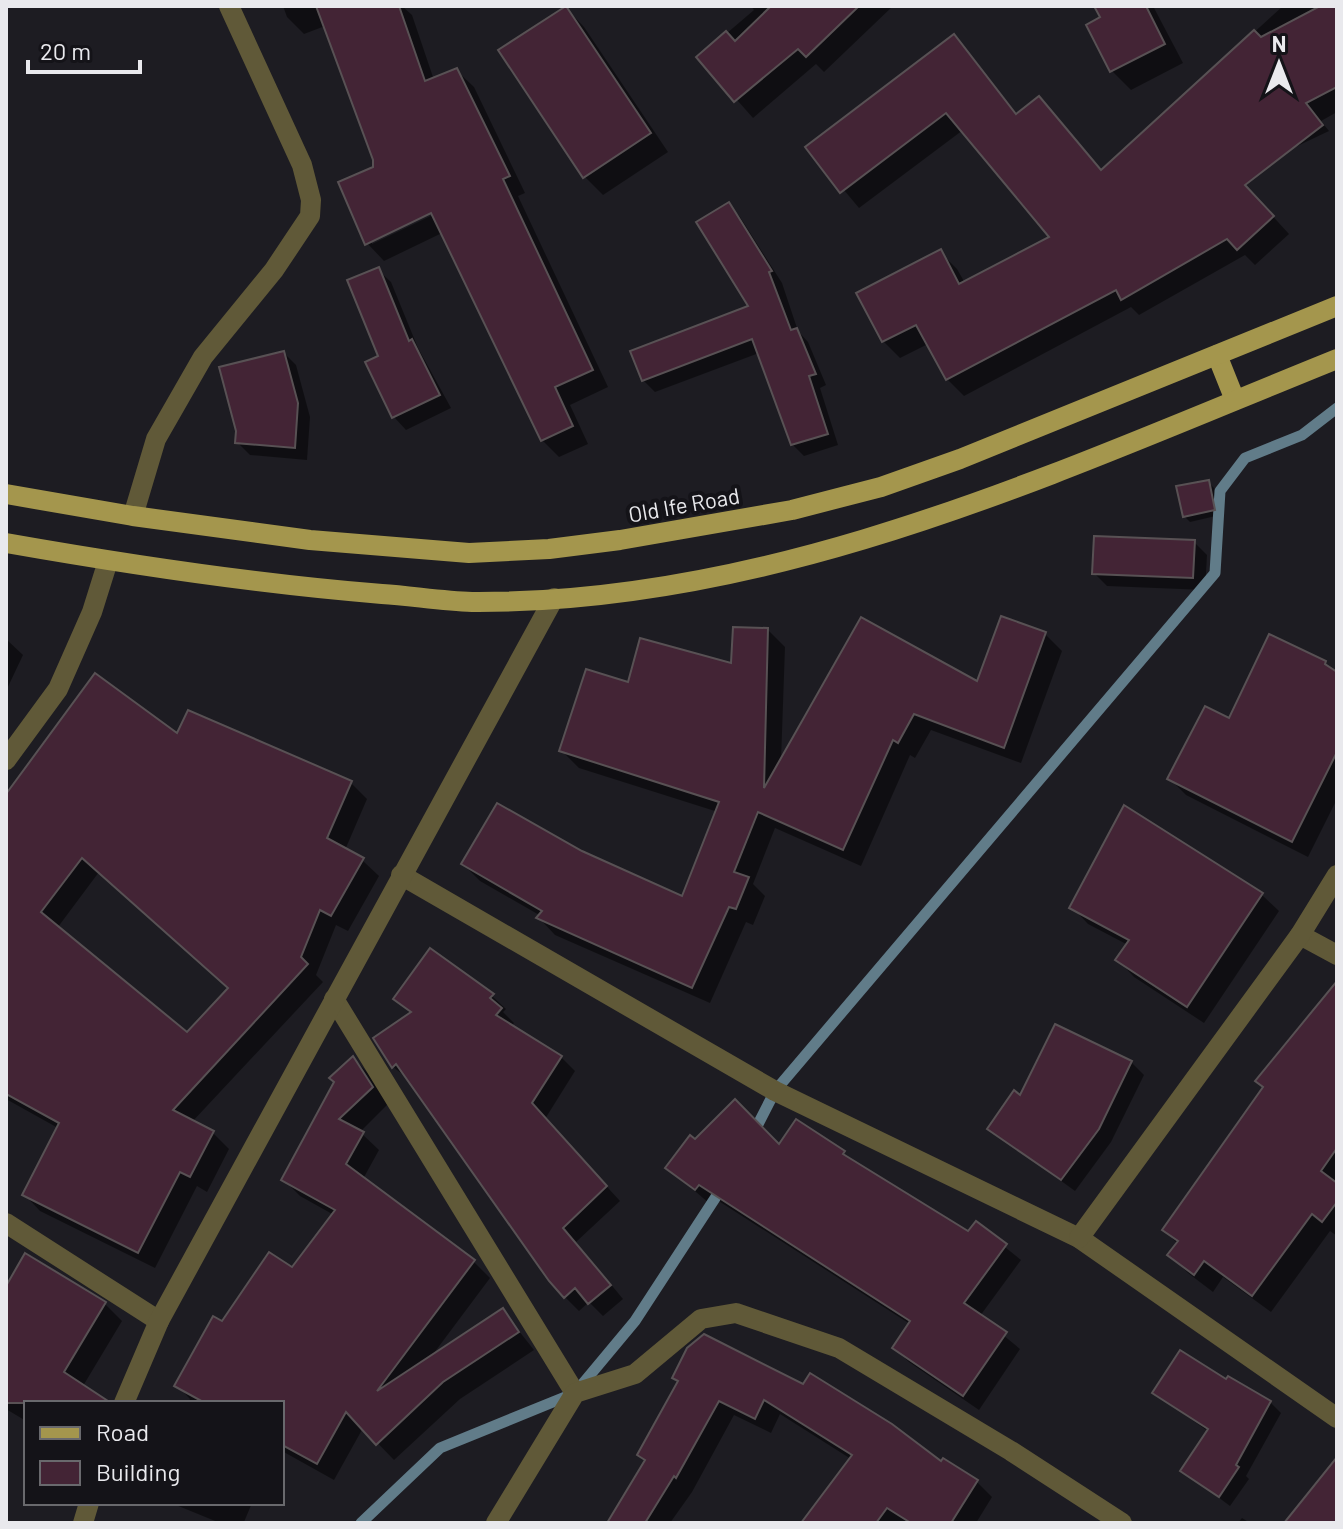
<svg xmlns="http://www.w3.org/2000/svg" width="1343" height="1529" viewBox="0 0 1343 1529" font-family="Barlow,sans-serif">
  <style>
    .shadow { fill: #0007; fill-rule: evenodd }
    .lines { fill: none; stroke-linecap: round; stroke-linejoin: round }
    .stream { stroke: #617c89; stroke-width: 11 }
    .building { fill: #432435; stroke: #585154; stroke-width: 2; fill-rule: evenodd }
    .street { stroke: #605938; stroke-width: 20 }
    .primary { stroke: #a4964d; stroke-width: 20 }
    .labels { text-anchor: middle; stroke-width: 8; stroke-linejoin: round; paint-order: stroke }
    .street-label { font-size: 22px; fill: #e9e9ed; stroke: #141318 }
  </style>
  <rect width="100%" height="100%" fill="#1d1c22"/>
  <g class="shadow">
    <path d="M283,6h119l10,9 22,65 22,-10 18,17 51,106 -7,3 90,191 -38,18 18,39 -29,13 -17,-17 -100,-207 -58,28 -17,-18 8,-75 -50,-142 -21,8 -17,-17zM439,207l2,4 -69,33v-5z"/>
    <path d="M751,6h142l-69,66 -8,-8 -63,54 -54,-61 55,-47z"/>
    <path d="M1097,6h56l30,57 -52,27 -19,-19 -9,-53z"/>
    <path d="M1283,6h54v106l-16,9 8,10 -137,65 76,15 21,23 -34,31 -10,-10 -106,60 -8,-8 -167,89 -17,-17 -19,-35 -28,14 -17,-17 57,-89 17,17 8,14 87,-45 -89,-108 -104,78 -51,-61 146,-110 64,78 21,-17 63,73z"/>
    <path d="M566,8l18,19 84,125 -65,43 -19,-19z"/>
    <path d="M729,205l11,12 42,66 16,48 10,11 18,43 -6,3 18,57 -34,11 -12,-12 -33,-91 -104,39 -12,-12 108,-73z"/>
    <path d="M378,270l13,12 27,66 33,60 -45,22 -12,-13 -14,-60z"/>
    <path d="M284,353l12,12 14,52 -3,43 -57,-5 -13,-13 1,-11z"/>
    <path d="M1208,482l6,6 6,27 -30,7 -6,-6z"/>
    <path d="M1194,542l13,13 -2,35 -98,-4 -13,-13z"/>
    <path d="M1002,619l43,15 17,17 -41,112 -90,-33 -16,28 -5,-3 -49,111 -86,-38 -22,56 12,12 -12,29 -7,-3 -36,81 -155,-68 -16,-17 2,-2 -61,-35 -17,-17 118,-11 102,46 35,-87 -139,-44 -17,-17 67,-66 104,-19 35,-36 17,17 -4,114 197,-77z"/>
    <path d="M6,639l17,16 -17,36z"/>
    <path d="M1337,675v124l-29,58 -122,-62 -16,-16 60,-58z"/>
    <path d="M178,736l173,47 16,16 -22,51 17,10 17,16 -31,55 -12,-6 -20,50 7,7 -131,140 20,10 17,17 -22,43 -10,-6 -42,82 -115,-57 -16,-17 34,-66 -52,-29v-301zM99,872l131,117 -43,46 -129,-108z"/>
    <path d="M1125,808l137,87 17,16 -75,112 -70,-46 -16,-17 10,-15 -40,-21 -16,-17z"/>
    <path d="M430,951l62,45 14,13 -3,3 11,11 -3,4 50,30 14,14 -30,48 75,82 -44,41 47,57 -20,17 -14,-14 -10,9 -14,-14 -156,-218 -16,-12 -17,-29 35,-24 -15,-16z"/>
    <path d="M1337,986v250l-7,-5 -59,81 -48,-35 -10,15 -25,-19 -18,-18 8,-11 -14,-14z"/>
    <path d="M353,1058l17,17 18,29 -28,28 19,18 -16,29 111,83 16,16 -59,79 72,-46 31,39 -74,49 -66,61 -31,-32 -29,52 -52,-29v-48h-94l2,-4 -13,-14 46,-62 69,-53 42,-55 -34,-19 -17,-17z"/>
    <path d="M1131,1062l13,13 -33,67 -36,49 -85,-62 31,-31z"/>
    <path d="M796,1122l58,41 115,71 7,-10 45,36 -41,56 40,33 -41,61 -70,-48 -15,-14 16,-24 -196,-126 -4,6 -42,-36 27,-27 85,6z"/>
    <path d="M6,1290l99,14 17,17 -39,65 24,17h-81v18l-20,-12z"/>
    <path d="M689,1349l253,115 2,-4 33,22 15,15 -16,26h-173l48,-64 -71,-45 -9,19 -37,-18 -42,77 -22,31h-61l37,-61 -7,-7 40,-73z"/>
    <path d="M1227,1382l43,20 11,11 -35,63 3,3 -19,27 -48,-36 27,-38 -55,-39z"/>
    <path d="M171,1503h81l-8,19 4,1h-28z"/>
    <path d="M1242,1518l8,5h-12z"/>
  </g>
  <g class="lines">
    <g class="stream">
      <path d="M752,1136l23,-45 440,-518 5,-82 25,-33 57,-23 35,-27"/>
      <path d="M361,1523l79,-75 135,-55 60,-72 88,-135"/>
    </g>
  </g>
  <g class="building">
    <path d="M316,6h83l26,75 32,-13 53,108 -7,3 90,191 -38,17 18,39 -32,15 -110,-228 -66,32 -27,-63 35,-15v-7z"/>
    <path d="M566,6l85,127 -68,45 -85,-128z"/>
    <path d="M771,6h88l-53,51 -8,-8 -64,53 -38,-45 30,-26 9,10z"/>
    <path d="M1094,6h52l19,38 -55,28 -24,-47 14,-8z"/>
    <path d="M1320,6h17v81l-31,16 17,22 -78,60 29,31 -37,34 -10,-11 -106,61 -5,-10 -170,90 -30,-55 -34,17 -26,-49 85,-44 18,35 90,-47 -103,-124 -106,80 -35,-46 149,-113 62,80 23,-18 62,74 153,-140 7,7z"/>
    <path d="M729,202l43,69 -3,1 22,58 6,-2 19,46 -7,2 19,58 -37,11 -39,-106 -110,42 -12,-30 118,-45 -52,-84z"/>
    <path d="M379,267l30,74 3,-2 28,56 -48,23 -27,-56 13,-6 -31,-76z"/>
    <path d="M284,351l14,52 -3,45 -60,-5 1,-12 -17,-64z"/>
    <path d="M1209,480l6,30 -32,7 -7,-31z"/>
    <path d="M1094,536l101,4 -2,38 -101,-4z"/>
    <path d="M1001,616l45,16 -42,116 -90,-34 -16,29 -5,-3 -50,110 -85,-38 -24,60 15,5 -13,32 -7,-2 -37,81 -156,-70 6,-7 -81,-47 36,-61 85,48 100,45 37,-94 -160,-51 27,-82 42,13 12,-44 91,25 2,-36 35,1 -4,160 97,-171 116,64z"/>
    <path d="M1269,634l57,27 -1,3 12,8v80l-45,90 -125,-63 38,-73 24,12z"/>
    <path d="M95,673l82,60 11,-23 164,71 -25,57 37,20 -33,58 -11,-6 -19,47 7,7 -135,146 41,21 -24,46 -10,-5 -42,81 -116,-58 37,-72 -53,-29v-300zM82,858l146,130 -41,44 -146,-120z"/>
    <path d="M1124,805l139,88 -76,114 -72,-47 14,-20 -60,-32z"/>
    <path d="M430,948l64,46 -4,4 12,10 -6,7 66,41 -30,47 75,83 -44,42 48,57 -23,19 -13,-16 -11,10 -15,-17 -153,-217 -4,4 -19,-30 38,-26 -18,-13z"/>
    <path d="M1337,981v167l-16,23 16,12v19l-15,20 -10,-8 -60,82 -48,-35 -10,14 -27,-20 11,-14 -16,-11 101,-143 -8,-6z"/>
    <path d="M1055,1024l77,37 -33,68 -38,51 -74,-51 27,-39 6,5z"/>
    <path d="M353,1056l20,31 -34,32 25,13 -18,32 129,96 -98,131 126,-83 16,24 -76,50 -67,63 -30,-33 -29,52 -35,-19v-42h-77l-31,-17 39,-70 9,5 47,-69 23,15 43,-57 -54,-30 53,-98 -5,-4z"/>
    <path d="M735,1099l44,45 17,-25 49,32 -2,3 125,77 8,-10 31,23 -43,59 43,29 -44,64 -71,-48 18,-27 -211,-136 -4,5 -30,-22 25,-33 5,4z"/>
    <path d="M25,1253l81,49 -42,70 47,31h-105v-117z"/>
    <path d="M704,1334l99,50 7,-11 82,51 49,37 2,-3 35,22 -27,43h-40l-24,-15 -11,15h-75l51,-68 -88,-55 -9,19 -36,-18 -43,77 -2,-2 -29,47h-38l38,-63 -8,-5 41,-74 -6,-3 15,-30z"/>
    <path d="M1180,1350l46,29 2,-3 43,25 -35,64 3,2 -20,30 -39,-26 28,-42 -56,-36z"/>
    <path d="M1337,1457v66h-53z"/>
  </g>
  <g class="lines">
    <g class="street">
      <path d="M133,516l23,-77 47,-82 71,-87 36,-54 1,-16 -9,-35 -73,-159"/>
      <path d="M6,760l52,-71 34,-77 16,-51"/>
      <path d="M401,875l374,216 304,147 258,180"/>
      <path d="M1300,935l37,20"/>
      <path d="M334,999l241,394"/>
      <path d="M6,1223l153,98"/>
      <path d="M1079,1238l221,-303 37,-60"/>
      <path d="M124,1403l35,-82 395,-723"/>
      <path d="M83,1523l6,-20"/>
      <path d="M496,1523l79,-130 60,-19 66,-55 35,-6 103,35 172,103 111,72"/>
    </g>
    <g class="primary">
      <path d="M1217,355l18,45"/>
      <path d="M6,494l127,22 177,24 159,13 80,-4 71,-9 172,-30 89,-23 79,-28 377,-153"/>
      <path d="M6,543c125,22 250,41 376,51 30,2 60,7 90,8 306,2 587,-131 865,-243"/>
    </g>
  </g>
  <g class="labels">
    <g class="street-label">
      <text transform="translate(684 505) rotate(-10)" y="8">Old Ife Road</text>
    </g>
  </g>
  <rect width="1343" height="1529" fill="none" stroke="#e9e9ed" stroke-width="16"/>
  <rect x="24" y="1401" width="260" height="104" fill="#141318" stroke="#69696d" stroke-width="2"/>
  <rect x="40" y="1427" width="40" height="12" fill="#a4964d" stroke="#69696d" stroke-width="2"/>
  <text x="96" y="1441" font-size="24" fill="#e9e9ed">Road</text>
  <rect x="40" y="1461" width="40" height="24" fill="#432435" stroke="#69696d" stroke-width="2"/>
  <text x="96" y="1481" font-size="24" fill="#e9e9ed">Building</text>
  <g transform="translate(1279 64)" stroke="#141318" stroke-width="6" paint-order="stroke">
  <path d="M0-6L14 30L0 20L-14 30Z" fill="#e9e9ed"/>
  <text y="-12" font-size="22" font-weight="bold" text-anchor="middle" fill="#e9e9ed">N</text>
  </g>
  <path d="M28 60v12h112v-12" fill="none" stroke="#e9e9ed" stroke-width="4"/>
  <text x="40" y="60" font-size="24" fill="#e9e9ed" stroke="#141318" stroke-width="6" paint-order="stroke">20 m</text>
</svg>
